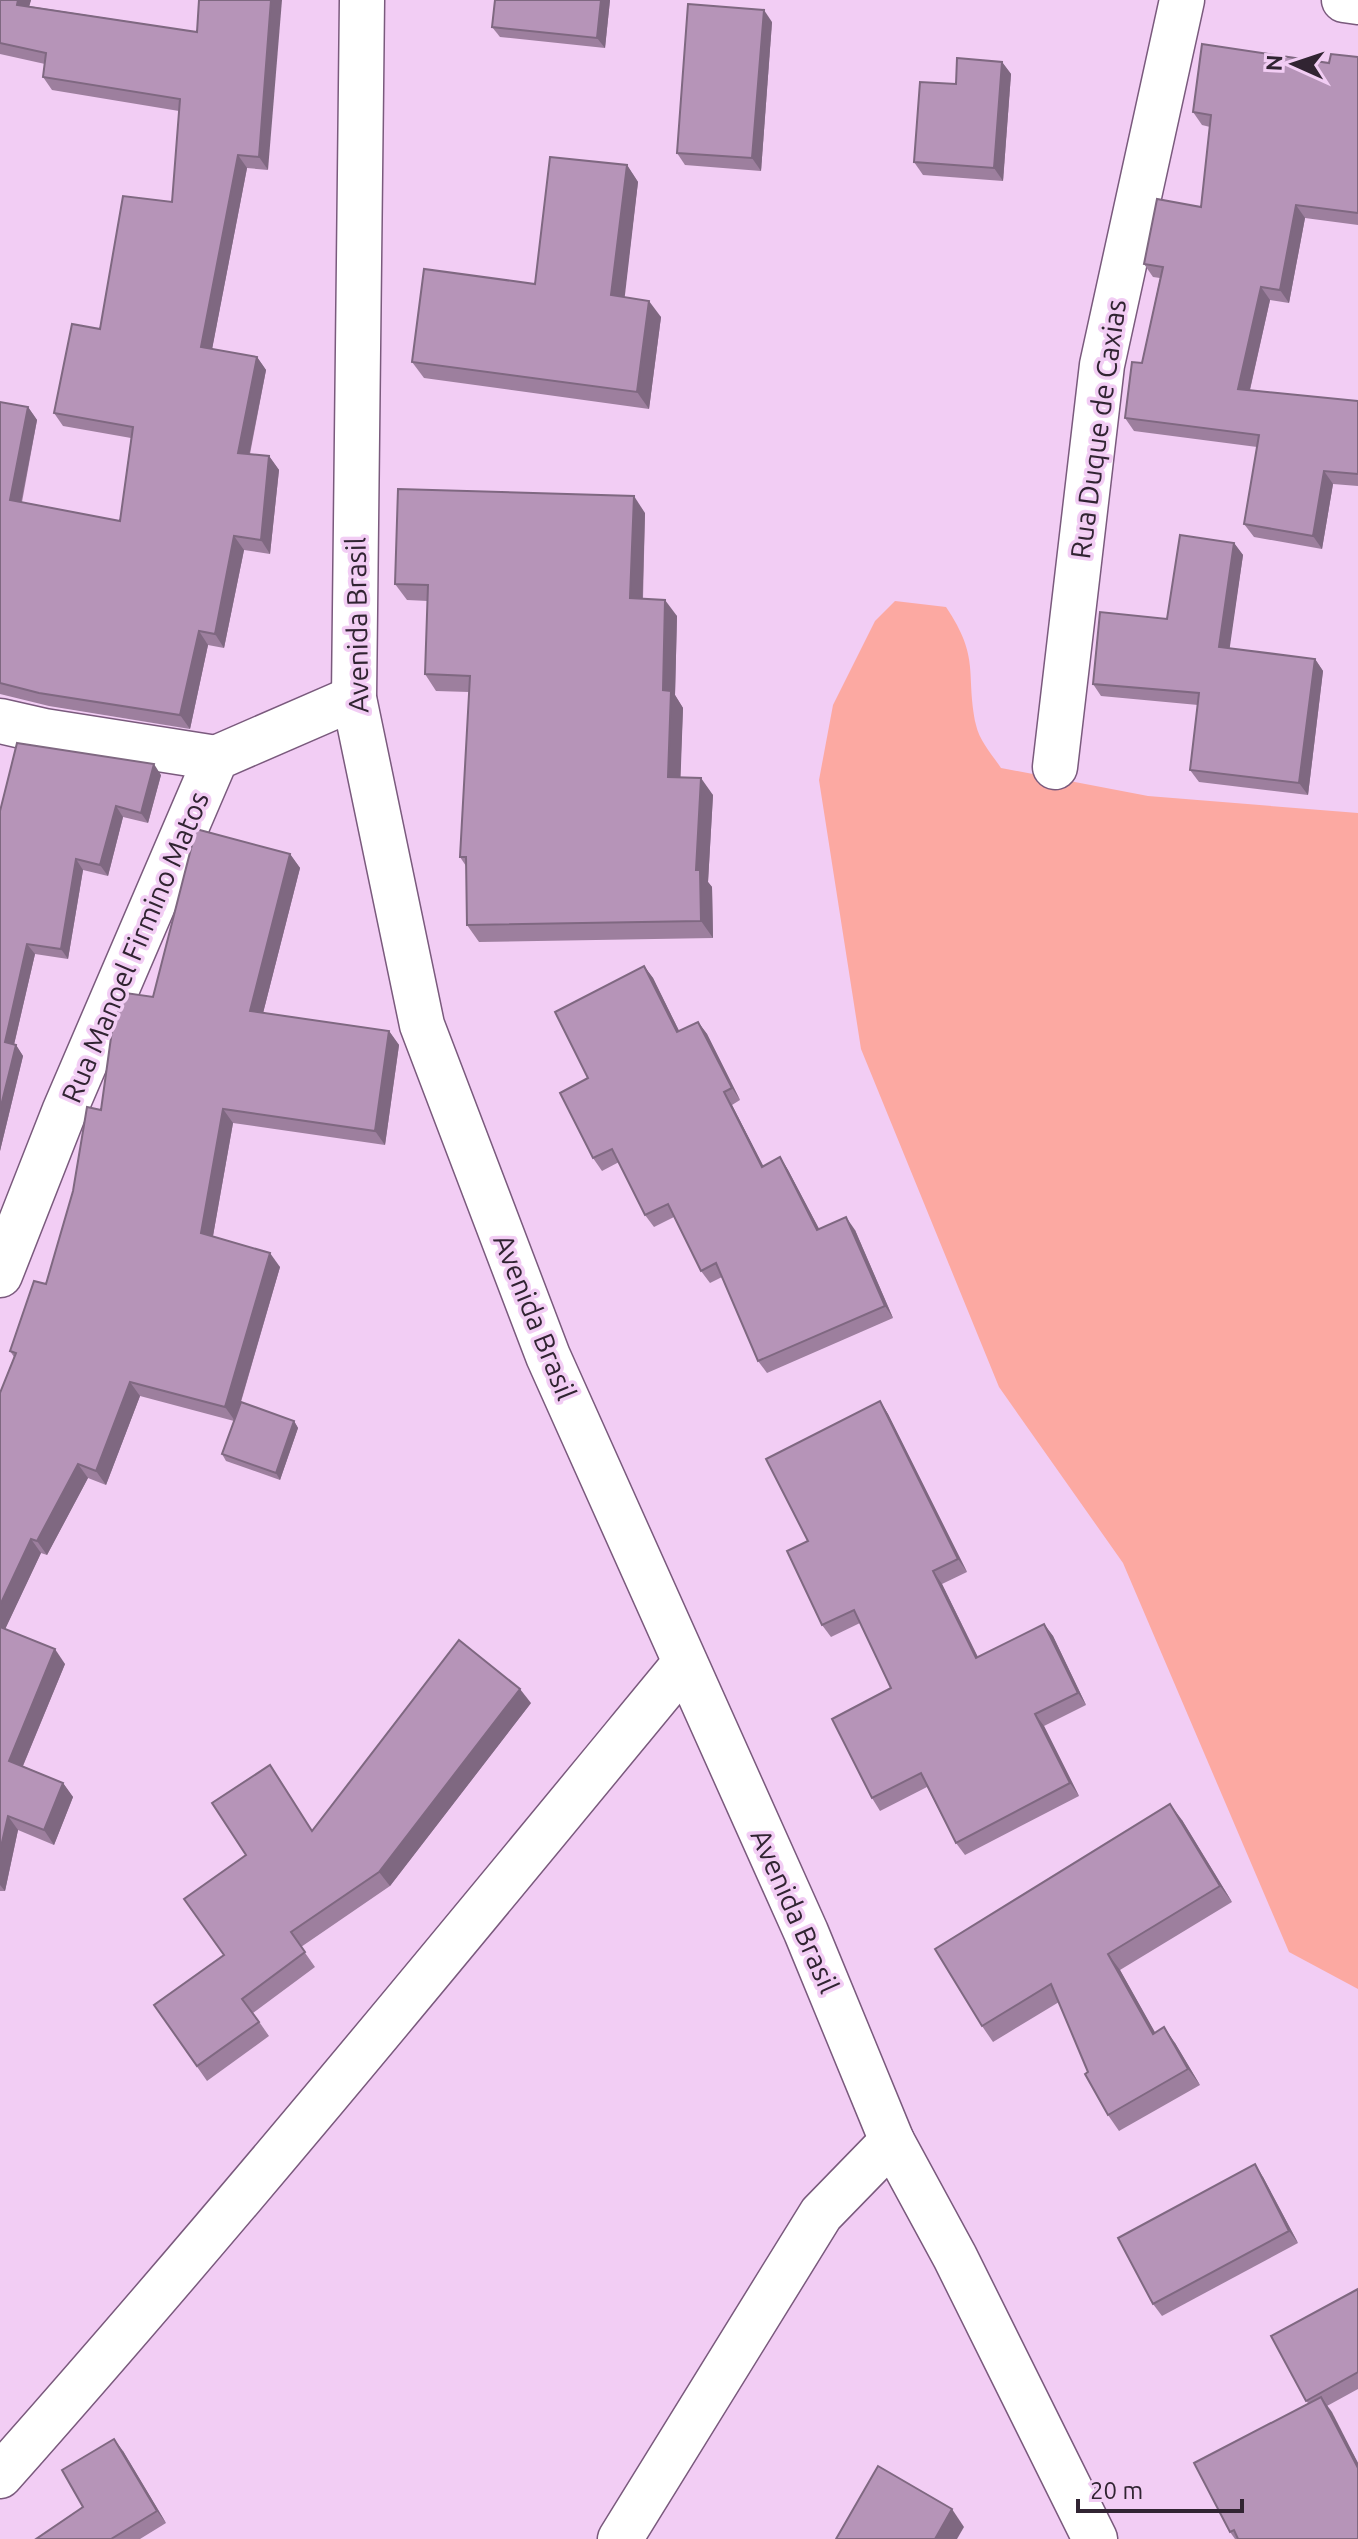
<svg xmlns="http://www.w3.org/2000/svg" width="1358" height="2539" viewBox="0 0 1358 2539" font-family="Ubuntu,sans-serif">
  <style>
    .green { fill: #fca9a2 }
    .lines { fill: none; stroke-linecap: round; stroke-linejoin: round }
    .minor-casing { stroke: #7a5a7d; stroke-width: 47 }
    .minor { stroke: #fff; stroke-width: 44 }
    .wall { fill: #9d7f9e }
    .shaded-wall { fill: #7f6881 }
    .building { fill: #b694b8; stroke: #7f6881; stroke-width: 2 }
    .labels { text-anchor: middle; stroke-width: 7; stroke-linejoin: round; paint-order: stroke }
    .street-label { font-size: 28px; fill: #312432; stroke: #f2cdf4 }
  </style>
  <rect width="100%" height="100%" fill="#f2cdf4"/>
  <path class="green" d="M895,601l51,6c35,52 19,66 30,118 3,15 17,31 25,43l147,28 210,17v1176l-69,-37 -166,-389 -124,-176 -138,-338 -42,-269 14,-75 42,-84z"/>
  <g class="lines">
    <g class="minor-casing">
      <g id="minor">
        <path d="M362,0l-8,698 68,327 126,331 258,576 86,209 63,116 140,282"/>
        <path d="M1344,0l14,2"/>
        <path d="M0,721l44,10 172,27"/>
        <path d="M1055,767l47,-402 80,-365"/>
        <path d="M0,1275l64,-163 152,-354 138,-60"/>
        <path d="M0,2476c235,-265 459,-539 684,-812"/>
        <path d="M620,2539l201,-325 71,-73"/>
      </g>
    </g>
    <use href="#minor" class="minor"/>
  </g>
  <g class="wall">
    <path d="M0,0h31l-2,6 168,26 71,138 -21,-2 -35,181 45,8 9,13 -16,84 19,2 10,14 -9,84 -26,-4 -20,98 -16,-3 -18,84 -141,-23 -49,-12v-292l28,5 9,13 -15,82 98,19 11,-83 -68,-12 -9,-13 118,-211 7,-91 -127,-21 -9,-13 2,-13 -45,-10z"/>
    <path d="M495,0h115l-5,48 -105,-11 -8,-10z"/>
    <path d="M772,22l-11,149 -76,-6 -8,-12z"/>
    <path d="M1358,57v168l-53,-7 -16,85 -19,-3 -20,90 108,11v85l-25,-2 -11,65 -68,-12 -10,-13 13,-77 -123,-16 -9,-13 17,-55 18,-85 -7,-1 -9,-13 57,-57 9,-80 -8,-2 -9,-13 136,-49z"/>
    <path d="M1002,62l9,12 -8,107 -80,-6 -9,-13 42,-78z"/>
    <path d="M627,165l11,17 -14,115 37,20 -12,92 -225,-31 -12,-16 123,-78z"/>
    <path d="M645,513l-2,86 34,17 -2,79 8,13 -3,69 33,18 -5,87 4,5 1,51 -234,4 -12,-17 -1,-59 -6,-9 9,-165 -33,-1 -11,-17 3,-73 -21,-1 -12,-16z"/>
    <path d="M1234,543l9,12 -14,93 86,11 8,12 -15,124 -109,-13 -9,-12 8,-65 -97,-9 -8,-12 74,-65z"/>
    <path d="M161,775l-13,48 -25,-6 -15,59 -25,-6 -15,89 -33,-5 -21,91h2l7,11 -23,95v-340z"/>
    <path d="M290,854l10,14 -37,145 126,18 10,14 -14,100 -152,-22 -20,113 67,31 -39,135 53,19 4,7 -18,52 -54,-19 -4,-7 12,-33 -94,-25 -34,89 -18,-7 -41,77 -6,-2 -36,76 60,35 -42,102 40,17 10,14 -19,48 -36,-15 -13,61h-5v-498l14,-36 -4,-6 36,-67 55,-174 52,-113z"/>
    <path d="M644,966l9,12 26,53 19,-9 9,12 33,66 -8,5 31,61 17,-9 8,13 31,59 36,1 38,88 -126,55 -9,-12 -36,-84 -12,6 -9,-12 -27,-54 -20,10 -9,-12 -26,-53 -17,9 -9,-13 -5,-80z"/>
    <path d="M880,1401l8,13 79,158 -25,12 36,73 66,-33 9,12 33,69 -42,21 35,70 -114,59 -9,-12 -29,-56 -47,24 -8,-13 19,-110 -31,-65 -29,14 -9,-12z"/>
    <path d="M531,1703l-141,183 -89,61 14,20 -62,46 16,23 -62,45 -53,-76 70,-50 22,-100 34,-75 32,51z"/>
    <path d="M1182,1820l50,82 -112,68 35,63 20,10 25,42 -81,46 -11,-16 -49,-113 -66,40 -11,-16z"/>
    <path d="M1263,2177l35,66 -136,73 -9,-12z"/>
    <path d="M1358,2289v100l-31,17 31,57v76h-123l-5,-7 78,-129 -2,-2z"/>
    <path d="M123,2451l43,72 -26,16h-104l47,-32z"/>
  </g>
  <g class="shaded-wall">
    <path d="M18,0h13l-5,18 -9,-13z"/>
    <path d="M271,0h11l-14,170 -9,-13z"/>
    <path d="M601,0h9l-5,48 -8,-10z"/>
    <path d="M764,10l8,12 -11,149 -9,-13z"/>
    <path d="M1002,62l9,12 -8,107 -9,-13z"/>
    <path d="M238,155l9,13 -37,192 -9,-13z"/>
    <path d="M627,165l11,17 -15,130 -12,-17z"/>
    <path d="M1296,205l9,13 -16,85 -9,-13z"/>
    <path d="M1261,287l9,13 -23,102 -9,-13z"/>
    <path d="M649,301l12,16 -12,92 -12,-17z"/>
    <path d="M257,357l9,13 -19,96 -9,-13z"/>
    <path d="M28,407l9,13 -18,93 -9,-13z"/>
    <path d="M269,456l10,14 -9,84 -9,-14z"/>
    <path d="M1324,471l9,13 -11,65 -9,-13z"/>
    <path d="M634,496l11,17 -3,102 -12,-17z"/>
    <path d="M234,536l10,14 -20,98 -9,-14z"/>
    <path d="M1234,543l9,12 -15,105 -9,-13z"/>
    <path d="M665,600l12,16 -2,79 8,13 -3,86 -12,-17 -5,-87z"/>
    <path d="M199,631l9,14 -18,84 -10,-14z"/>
    <path d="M1315,659l8,12 -15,124 -9,-12z"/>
    <path d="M154,764l7,11 -13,48 -7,-10z"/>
    <path d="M701,778l12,17 -5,87 4,5 1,51 -12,-17 -5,-51z"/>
    <path d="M116,806l7,11 -15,59 -8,-11z"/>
    <path d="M290,854l10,14 -40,157 -10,-14z"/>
    <path d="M76,859l7,11 -15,89 -7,-10z"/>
    <path d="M27,944l8,10 -23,99 -7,-11z"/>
    <path d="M644,966l9,12 33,67 -9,-13z"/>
    <path d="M698,1022l9,12 33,66 -8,-12z"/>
    <path d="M389,1031l10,14 -14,100 -10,-14z"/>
    <path d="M16,1045l7,11 -23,95v-41z"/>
    <path d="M724,1092l8,13 38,74 -8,-12z"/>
    <path d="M223,1109l10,14 -22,124 -10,-14z"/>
    <path d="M780,1157l8,13 38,72 -9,-12z"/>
    <path d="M846,1217l9,13 38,88 -8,-12z"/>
    <path d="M270,1253l10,14 -45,154 -10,-14z"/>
    <path d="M130,1382l10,14 -34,89 -10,-14z"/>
    <path d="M880,1401l8,13 79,158 -9,-13z"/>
    <path d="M294,1421l4,7 -18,52 -4,-7z"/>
    <path d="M78,1464l10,14 -41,77 -10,-14z"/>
    <path d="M31,1539l10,14 -40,85 -1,-2v-31z"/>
    <path d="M933,1571l9,13 42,86 -8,-12z"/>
    <path d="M1044,1624l9,12 33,69 -8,-12z"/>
    <path d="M55,1649l10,15 -46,111 -10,-14z"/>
    <path d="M520,1689l11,14 -141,183 -11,-14z"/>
    <path d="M1035,1714l9,12 35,70 -9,-13z"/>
    <path d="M63,1783l10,14 -19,48 -10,-15z"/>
    <path d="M1170,1804l12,16 50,82 -12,-16z"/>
    <path d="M8,1816l10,14 -13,61 -5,-6v-34z"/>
    <path d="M1108,1954l12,16 45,80 -12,-16z"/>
    <path d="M1164,2027l11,16 25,42 -12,-16z"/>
    <path d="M1255,2164l8,13 35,66 -9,-12z"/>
    <path d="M1321,2397l11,15 26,51v5z"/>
    <path d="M114,2439l9,12 43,72 -9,-12z"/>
    <path d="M952,2509l12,18 -7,12h-22z"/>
  </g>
  <g class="building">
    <path d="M0,0h18l-1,5 180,27 2,-32h72l-12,157 -21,-2 -37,192 56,10 -19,96 31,3 -8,84 -27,-4 -19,98 -16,-3 -19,84 -141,-22 -39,-10v-281l28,5 -18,93 110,21 13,-94 -79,-14 18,-89 28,5 23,-133 49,6 8,-103 -137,-22 3,-24 -46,-10z"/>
    <path d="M495,0h106l-4,38 -105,-11z"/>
    <path d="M688,4l76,6 -12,148 -75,-5z"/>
    <path d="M1202,44l127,19 2,-9 27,3v156l-62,-8 -16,85 -19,-3 -23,102 120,12v73l-34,-3 -11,65 -69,-12 15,-89 -134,-17 7,-56 10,1 21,-96 -19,-3 13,-65 44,8 10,-92 -18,-3z"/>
    <path d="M957,58l45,4 -8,106 -80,-6 6,-80 36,2z"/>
    <path d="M550,157l77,8 -16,130 38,6 -12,91 -225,-30 12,-93 111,15z"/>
    <path d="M398,489l236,7 -4,102 35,2 -2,90 8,1 -3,86 33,1 -5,92h4l1,51 -234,4 -1,-68h-6l10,-181 -45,-2 3,-89 -33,-1z"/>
    <path d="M1180,535l54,8 -15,104 96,12 -16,124 -109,-13 9,-77 -106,-9 7,-72 67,7z"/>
    <path d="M17,743l137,21 -13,49 -25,-7 -16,59 -24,-6 -15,90 -34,-5 -22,98 11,3 -16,65v-299z"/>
    <path d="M196,829l94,25 -40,157 139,20 -14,100 -152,-22 -22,124 69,20 -45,154 -95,-25 -34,89 -18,-7 -41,77 -6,-2 -31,66v-212l16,-40 -6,-2 24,-70 12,3 27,-93 14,-84 14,3 12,-87 13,-30 27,4z"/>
    <path d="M644,966l33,66 21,-10 34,66 -8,4 38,75 18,-10 37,73 29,-13 39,89 -127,55 -42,-98 -15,8 -33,-67 -23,11 -33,-66 -19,9 -33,-65 28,-15 -33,-66z"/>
    <path d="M880,1401l78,158 -25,12 43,87 68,-34 34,69 -43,21 35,69 -114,60 -35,-70 -49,25 -40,-79 59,-31 -37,-78 -32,15 -35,-74 21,-10 -42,-82z"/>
    <path d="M241,1402l53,19 -18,52 -54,-19z"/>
    <path d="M0,1627l55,22 -46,112 54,22 -19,47 -36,-14 -8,35z"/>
    <path d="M459,1640l61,49 -141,183 -88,60 14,20 -63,47 17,23 -62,44 -43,-61 70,-50 -40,-56 62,-44 -34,-52 58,-38 42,66z"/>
    <path d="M1170,1804l50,82 -112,68 45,80 11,-7 24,42 -80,46 -23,-41 3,-2 -37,-88 -69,42 -47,-77z"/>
    <path d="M1255,2164l34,67 -136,73 -35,-66z"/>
    <path d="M1358,2289v83l-52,29 -35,-65z"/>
    <path d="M1321,2397l37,71v71h-120l-4,-9 -4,2 -36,-69z"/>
    <path d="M114,2439l43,72 -46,28h-75l47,-32 -21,-37z"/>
    <path d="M878,2466l74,43 -17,30h-99z"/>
  </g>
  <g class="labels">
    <g class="street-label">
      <text transform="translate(1098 429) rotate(-82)" y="10">Rua Duque de Caxias</text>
      <text transform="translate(357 625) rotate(-91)" y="10">Avenida Brasil</text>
      <text transform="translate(135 947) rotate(-67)" y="10">Rua Manoel Firmino Matos</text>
      <text transform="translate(535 1317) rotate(68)" y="10">Avenida Brasil</text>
      <text transform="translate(795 1911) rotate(66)" y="10">Avenida Brasil</text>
    </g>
  </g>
  <g transform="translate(1294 64) rotate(273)" stroke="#f2cdf4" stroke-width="6" paint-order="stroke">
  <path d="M0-6L14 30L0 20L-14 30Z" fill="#312432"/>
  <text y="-12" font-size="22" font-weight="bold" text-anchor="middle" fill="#312432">N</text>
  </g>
  <path d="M1078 2499v12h164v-12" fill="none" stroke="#312432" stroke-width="4"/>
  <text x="1090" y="2499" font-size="24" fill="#312432" stroke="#f2cdf4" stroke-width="6" paint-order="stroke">20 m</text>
</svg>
